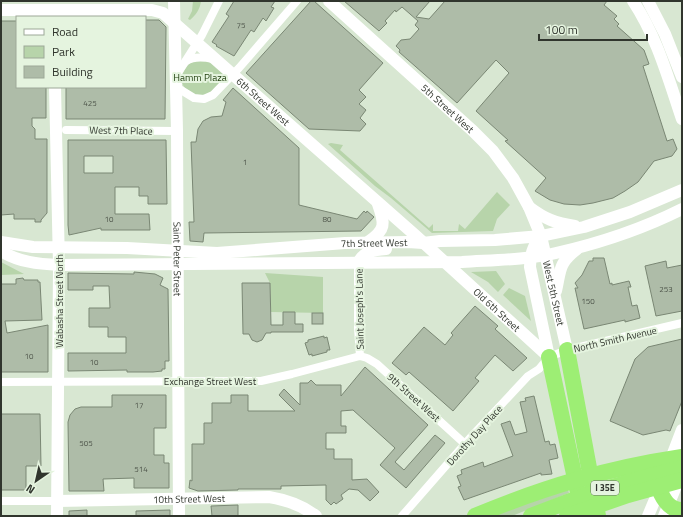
<svg xmlns="http://www.w3.org/2000/svg" width="683" height="517" viewBox="0 0 683 517" font-family="'Titillium Web',sans-serif">
  <style>
    .green { fill: #b7d4aa }
    .building { fill: #aebca8; stroke: #7a8774; fill-rule: evenodd }
    .lines { fill: none; stroke-linecap: round; stroke-linejoin: round }
    .street { stroke: #fff; stroke-width: 8 }
    .secondary { stroke: #fff; stroke-width: 12 }
    .highway { stroke: #9dee74; stroke-width: 16 }
    .labels { text-anchor: middle; stroke-width: 4; stroke-linejoin: round; paint-order: stroke }
    .number-label { font-size: 8px; fill: #50574c }
    .shield { fill: #e5f4df; stroke: #666e62; stroke-width: 1 }
    .shield-label { font-size: 9px; font-weight: bold; fill: #30352d }
    .park-label { font-size: 10px; fill: #1e3d0c; stroke: #e5f4df }
    .street-label { font-size: 10px; fill: #30352d; stroke: #e5f4df }
  </style>
  <rect width="100%" height="100%" fill="#d8e7d2"/>
  <g class="green">
    <path d="M193,1h8c-1,8 -5,14 -11,19l-2,-1 4,-8z"/>
    <path d="M193,61h15l16,14 1,3 -16,16 -12,2c-3,-2 -8,-4 -11,-7 -9,-9 -2,-22 7,-28z"/>
    <path d="M331,143l12,2 -3,5 89,78 4,-4v7h25l1,-7 6,5 32,-37 13,13 -13,14 -4,12 -61,2 -41,-35 -16,-12 -47,-42z"/>
    <path d="M1,262l23,12 -23,1z"/>
    <path d="M496,271l9,13 -7,8 -10,-10 -17,-10z"/>
    <path d="M265,273l58,4v36l-52,-1 -1,-29z"/>
    <path d="M509,288l16,8 6,25 -28,-26z"/>
    <path d="M567,486l2,7 -57,23h-26z"/>
  </g>
  <g class="building">
    <path d="M234,1h41l-4,6 3,1 -8,13 -3,-3 -9,14 -3,-2 -17,26 -18,-10 1,-1 -5,-3 17,-26 -3,-2z"/>
    <path d="M311,1h3l69,62 -24,27 7,7 -7,7 7,6 -6,8 6,6 -6,7 -51,-2 -63,-56z"/>
    <path d="M344,1h86l-14,16 13,2 16,-18h162l-3,4 13,11 -3,3 5,5 -2,2 27,24 5,14 -6,2 24,75 6,-2 4,10 -5,7 -18,5 -16,21 -13,9 -12,7 -20,5 -13,2 -16,-1 -14,-4 -15,-9 11,-13 -41,-37 3,-1 -32,-29 33,-38 -13,-13 -39,43 -58,-51 1,-2 -4,-4 5,-6 9,-1 9,-10 -4,-4 3,-4 -16,-14 -6,5 -1,-2 -10,11 2,2 -8,8z"/>
    <path d="M145,20h14l7,7 -1,92h-99v-32h79z"/>
    <path d="M1,21h16v66h29v31h-14v8l3,3v10h12v74l-6,7v2h-6v-3h-21v-5l-13,1z"/>
    <path d="M233,88l66,60v57l58,14 7,-8 2,2 1,-2 7,6 -13,14 -157,2 -1,9 -13,-1 -1,-19h5l-3,-80h5l2,-13 5,-8 8,-4 11,-1 4,-14 -3,-2z"/>
    <path d="M68,140h98l1,64h-19v-8h-9v-9h-24v27h34l1,16h-49v-2l-32,7 -1,-10zM84,156h29v17h-29z"/>
    <path d="M593,258h11l6,26 2,-1v2l17,-4 2,6h-3l4,19 5,-1 3,13 -15,4v-2l-41,9 -9,-41h3l-3,-5 7,-8 7,-14h4z"/>
    <path d="M666,261l1,7 15,-3v46l-26,5 -11,-50z"/>
    <path d="M134,272l21,2 8,4 -3,7 8,4 1,72h-4v8h-3v2l-9,1h-26v-2l-59,1v-18h58v-16h-18v-10h-19v-19h21l-1,-22h-16v4h-25v-17l66,1z"/>
    <path d="M23,278l1,2h14v2h2l2,38 -37,1 2,12 41,-8v47h-47v-88h15v-5z"/>
    <path d="M242,283h28l1,42h12v-13h12v12h8v8h-32v1h-5l-4,7 -5,2 -5,-2 -3,-6h-6z"/>
    <path d="M475,306l23,20 -3,3 32,29 -14,13 -18,-16 -20,23 4,3 -26,30 -44,-39 -3,3 -14,-12 32,-36 21,18 8,-10 -2,-2z"/>
    <rect x="312" y="313" width="11" height="11"/>
    <path d="M324,336v2l3,-1 3,13h-3v2l-15,4v-2l-3,1 -4,-12 3,-1v-2z"/>
    <path d="M682,339v62l-12,30 -4,-1 -23,5 -33,-14 25,-62 13,-12z"/>
    <path d="M365,367l63,58 -33,37 9,8 31,-35 10,8 -39,45 -26,-23 15,-17 -42,-38 -12,1v15h5v7h-20v16h8v10h18v21l15,-1 12,13 -9,9 -12,-11 -9,-1 -8,6 2,4 -7,5 -2,-2 -3,3 -5,-5v-15l-45,1v3h-43v1l-40,1 -9,-3 1,-8 2,1v-37h12v-21h8v-20h19v-8h17v16h47l-16,-16 5,-6 16,16v-22h8l3,-3 5,5h25v11z"/>
    <path d="M112,395h54v33h-12v27h10v8h5v25h-35v-10l-31,1 1,12h-35l-1,-69 2,-7 5,-6 6,-2h31z"/>
    <path d="M534,396l11,46 4,-1 1,4 5,-1 3,14 -9,2 3,14 -11,1v-2l-77,27 -6,-13 3,-1 -4,-10 5,-2 -1,-4 22,-8 1,5 29,-11 -12,-32 9,-3 5,14 12,-3 -7,-30 6,-1 -1,-3z"/>
    <path d="M1,414h39l1,52h-15v24h-25z"/>
    <path d="M238,505v11h-26l-1,-10z"/>
    <path d="M87,510v6h-18v-5z"/>
    <path d="M170,510v6h-34v-5z"/>
  </g>
  <g class="lines">
    <g class="street">
      <path d="M186,61c8,-5 18,-4 27,-2"/>
      <path d="M176,76l26,-41 17,-34"/>
      <path d="M176,87l18,11 10,1 9,-4 26,-27 58,-67"/>
      <path d="M66,130l111,1"/>
      <path d="M358,263v65l2,28"/>
      <path d="M1,382l260,-1 31,-7 68,-18 7,2 10,6 88,80"/>
      <path d="M1,501h56"/>
      <path d="M402,516l69,-79 57,-61 11,-7 10,-12 18,-7 115,-27"/>
    </g>
    <g class="secondary">
      <path id="s1" d="M174,1l3,130 2,385"/>
      <path id="s2" d="M329,1l144,130 20,20 20,27 16,29 12,29 26,114"/>
      <path d="M633,1c24,36 35,77 49,118"/>
      <path d="M648,1l17,33 17,43"/>
      <path id="s3" d="M1,10h151l11,3 252,222 134,122"/>
      <path d="M55,87l4,178 -2,251"/>
      <path d="M529,207c16,12 26,16 46,19"/>
      <path d="M541,236c-8,9 -11,18 -11,31l19,90"/>
      <path id="s4" d="M1,242l32,5 94,1 90,5 128,-10 63,-1 15,1 17,-2 55,-1 46,-4 43,-9 46,-15 52,-22"/>
      <path d="M368,242c18,-12 17,-18 10,-38"/>
      <path d="M1,251c18,11 37,13 58,14l403,-3c31,-2 64,-2 94,-9 44,-10 86,-24 126,-44"/>
      <path d="M358,263c6,-12 16,-13 28,-14"/>
      <path d="M556,291c5,-22 2,-27 21,-42"/>
      <path d="M669,464l13,-34"/>
      <path id="s5" d="M57,501l212,-4c18,3 33,8 47,19"/>
      <path d="M648,516l13,-31"/>
      <path d="M664,516l16,-40"/>
    </g>
    <g class="highway">
      <path d="M567,350l31,166"/>
      <path d="M549,357l34,159"/>
      <path d="M659,489c4,10 10,21 23,21"/>
      <path d="M475,516c69,-29 133,-48 207,-59"/>
      <path d="M531,516c49,-20 99,-36 151,-48"/>
      <path d="M567,516l61,-21 54,-15"/>
    </g>
  </g>
  <g class="labels">
    <g class="number-label">
      <text x="241" y="28">75</text>
      <text x="90" y="106">425</text>
      <text x="245" y="165">1</text>
      <text x="109" y="222">10</text>
      <text x="327" y="222">80</text>
      <text x="666" y="292">253</text>
      <text x="588" y="304">150</text>
      <text x="29" y="359">10</text>
      <text x="94" y="365">10</text>
      <text x="139" y="408">17</text>
      <text x="86" y="446">505</text>
      <text x="141" y="472">514</text>
    </g>
    <rect class="shield" x="591" y="481" width="28" height="14" rx="3"/>
    <g class="shield-label">
      <text x="605" y="491">I 35E</text>
    </g>
    <g class="park-label">
      <text x="200" y="81">Hamm Plaza</text>
    </g>
    <g class="street-label">
      <text dy="4" stroke="none"><textPath href="#s3" startOffset="296">6th Street West</textPath></text>
      <text dy="4" stroke="none"><textPath href="#s2" startOffset="160">5th Street West</textPath></text>
      <text transform="translate(121 130) rotate(1)" y="4">West 7th Place</text>
      <text dy="4" stroke="none"><textPath href="#s4" startOffset="374">7th Street West</textPath></text>
      <text dy="4" stroke="none"><textPath href="#s1" startOffset="258">Saint Peter Street</textPath></text>
      <text dy="4" stroke="none"><textPath href="#s2" startOffset="379">West 5th Street</textPath></text>
      <text transform="translate(59 301) rotate(-90)" y="4">Wabasha Street North</text>
      <text transform="translate(359 309) rotate(-91)" y="4">Saint Joseph's Lane</text>
      <text dy="4" stroke="none"><textPath href="#s3" startOffset="609">Old 6th Street</textPath></text>
      <text transform="translate(615 339) rotate(-13)" y="4">North Smith Avenue</text>
      <text x="210" y="385">Exchange Street West</text>
      <text transform="translate(414 397) rotate(42)" y="4">9th Street West</text>
      <text transform="translate(474 435) rotate(-48)" y="4">Dorothy Day Place</text>
      <text dy="4" stroke="none"><textPath href="#s5" startOffset="132">10th Street West</textPath></text>
    </g>
  </g>
  <rect width="683" height="517" fill="none" stroke="#30352d" stroke-width="4"/>
  <rect x="16" y="16" width="130" height="72" fill="#e5f4df" stroke="#9da898"/>
  <rect x="24" y="29" width="20" height="6" fill="#ffffff" stroke="#9da898"/>
  <text x="52" y="36" font-size="12" fill="#30352d">Road</text>
  <rect x="24" y="46" width="20" height="12" fill="#b7d4aa" stroke="#9da898"/>
  <text x="52" y="56" font-size="12" fill="#30352d">Park</text>
  <rect x="24" y="66" width="20" height="12" fill="#aebca8" stroke="#9da898"/>
  <text x="52" y="76" font-size="12" fill="#30352d">Building</text>
  <g transform="translate(36 481) rotate(214)" stroke="#e5f4df" stroke-width="3" paint-order="stroke">
  <path d="M0-3L7 15L0 10L-7 15Z" fill="#30352d"/>
  <text y="-6" font-size="11" font-weight="bold" text-anchor="middle" fill="#30352d">N</text>
  </g>
  <path d="M539 34v6h108v-6" fill="none" stroke="#30352d" stroke-width="2"/>
  <text x="545" y="34" font-size="12" fill="#30352d" stroke="#e5f4df" stroke-width="3" paint-order="stroke">100 m</text>
</svg>
